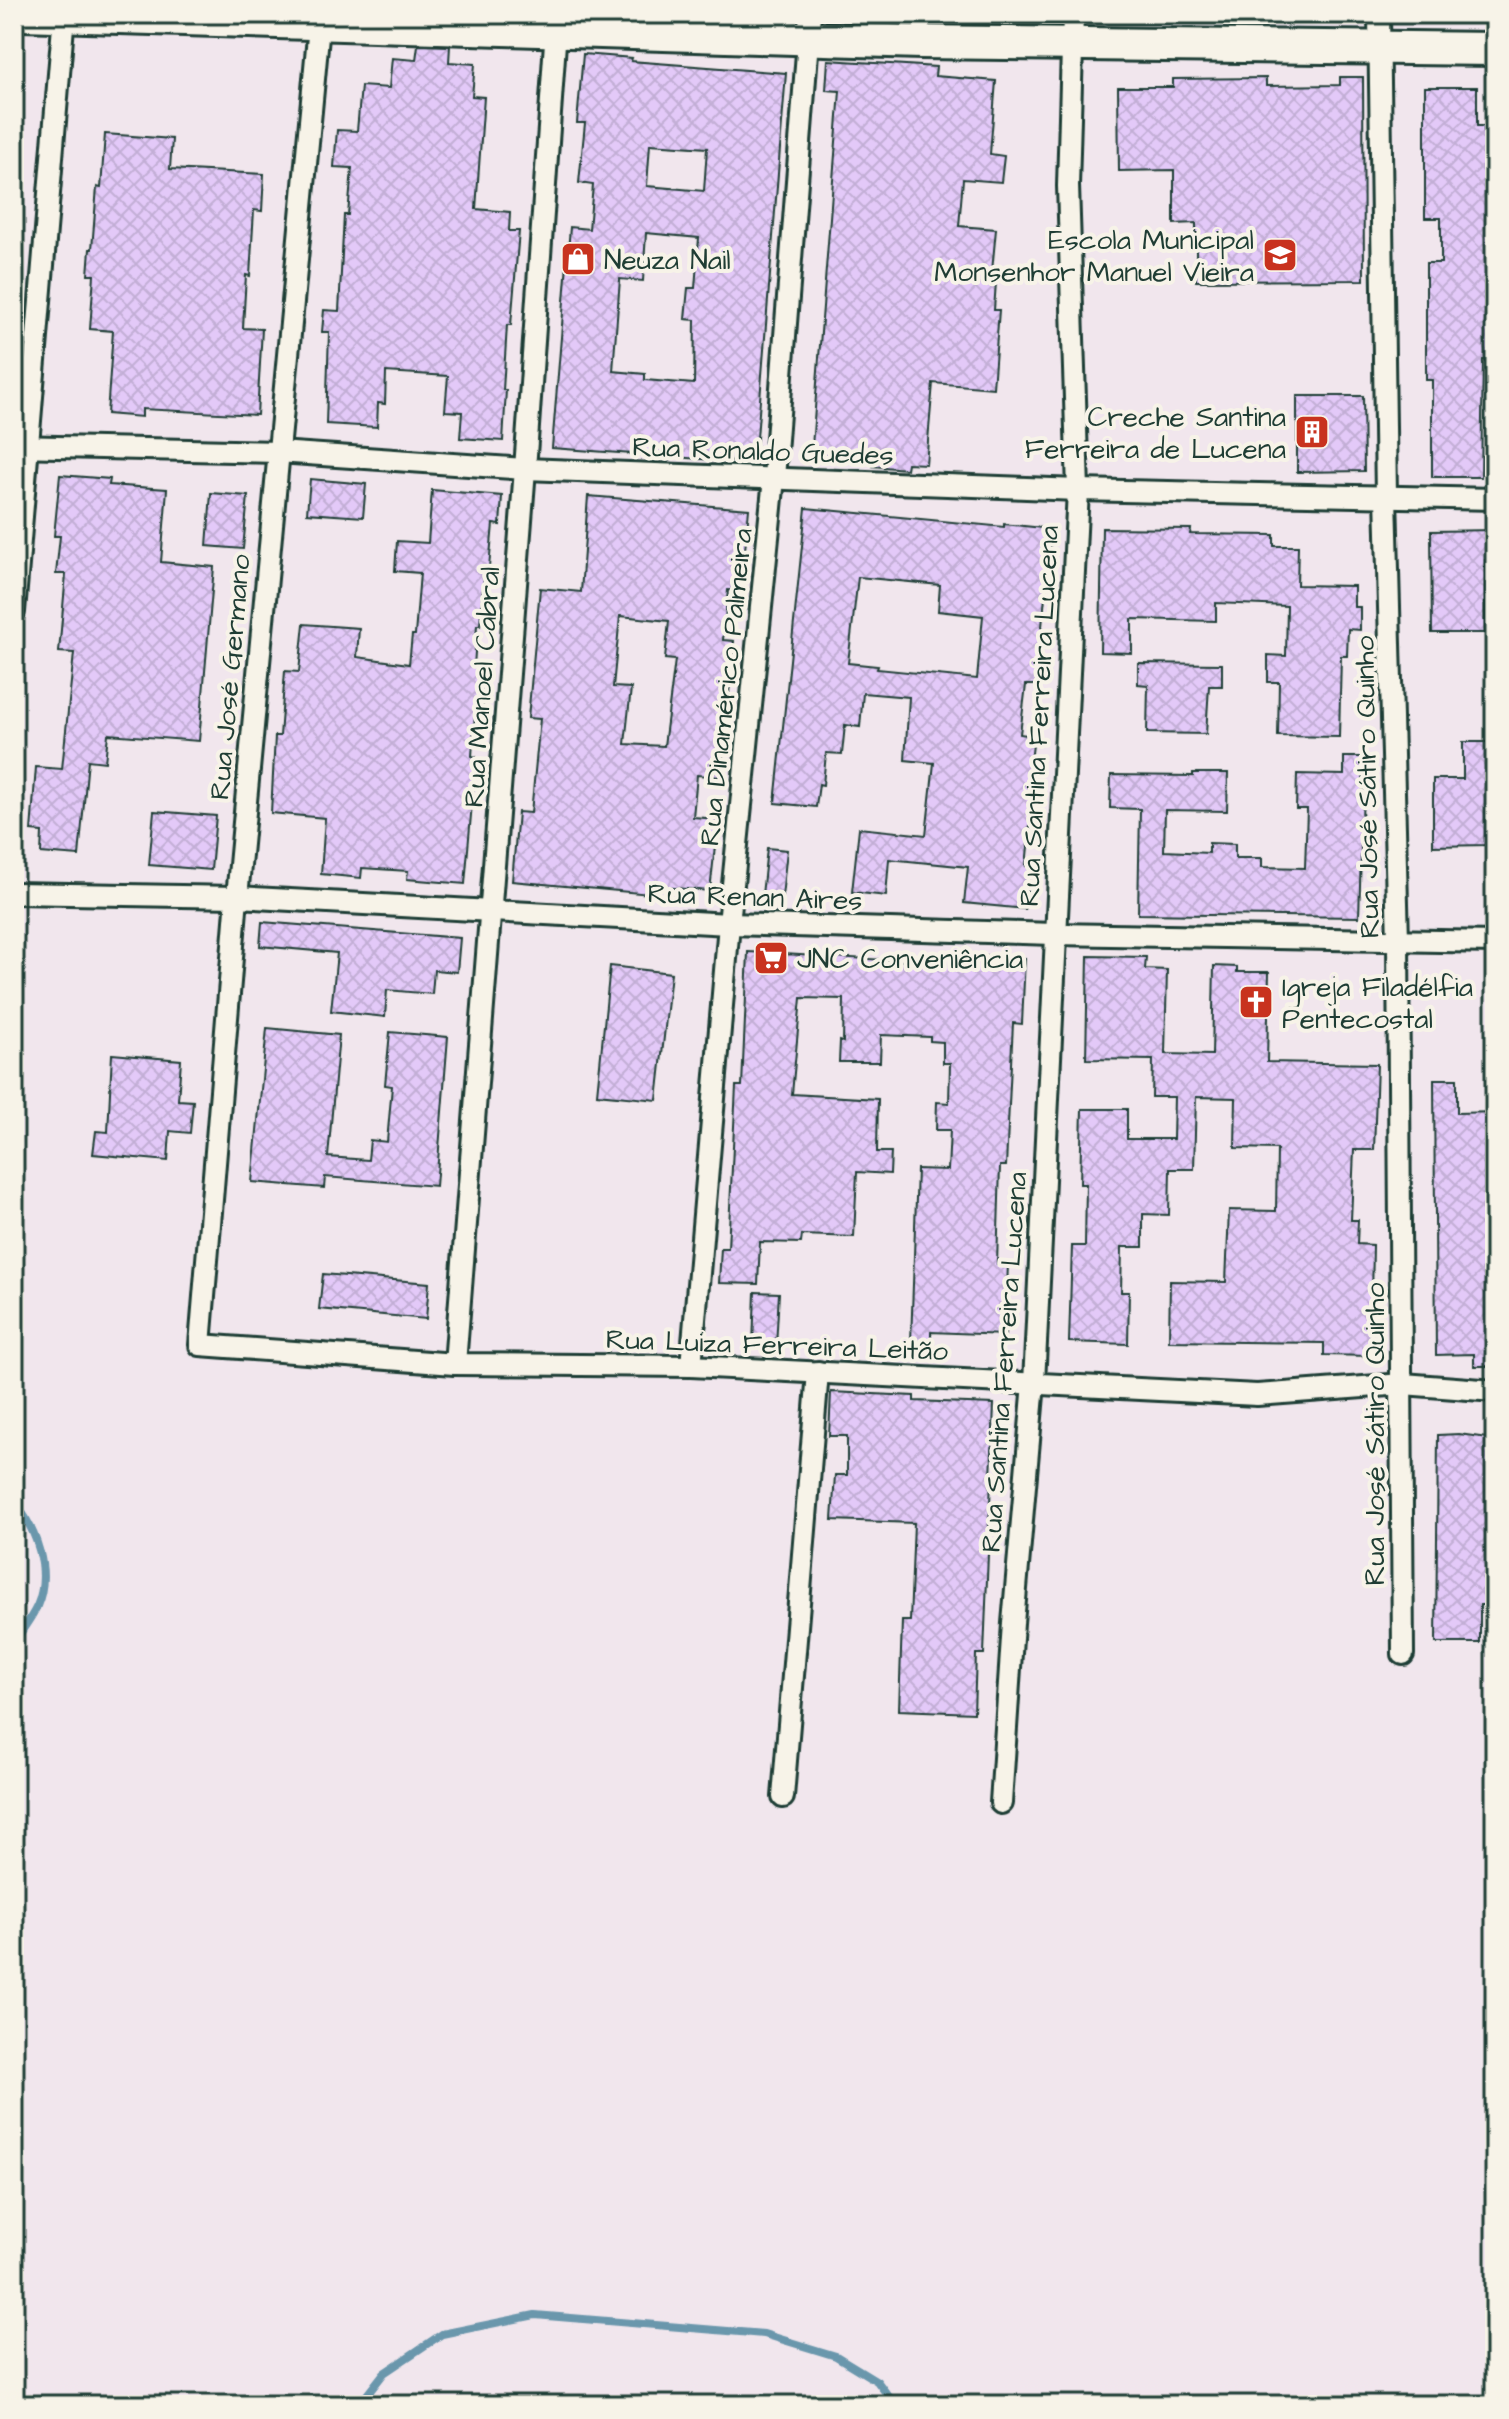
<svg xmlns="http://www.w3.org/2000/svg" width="1509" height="2419" viewBox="0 0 1509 2419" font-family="'Architects Daughter',sans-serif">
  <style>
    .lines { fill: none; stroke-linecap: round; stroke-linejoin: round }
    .stream { stroke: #6b97ac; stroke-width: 8 }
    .building { fill: url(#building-cross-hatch); stroke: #1f3d34; stroke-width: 2; fill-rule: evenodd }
    .minor-casing { stroke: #1f3d34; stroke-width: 26 }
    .primary-casing { stroke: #1f3d34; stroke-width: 38 }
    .minor { stroke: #f7f3e8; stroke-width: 20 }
    .primary { stroke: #f7f3e8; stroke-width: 32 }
    .labels { text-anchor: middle; stroke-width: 8; stroke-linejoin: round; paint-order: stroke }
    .poi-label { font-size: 28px; fill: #1f3d34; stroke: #f7f3e8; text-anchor: start }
    .street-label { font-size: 28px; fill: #1f3d34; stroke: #f7f3e8 }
  </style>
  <defs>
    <pattern id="building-cross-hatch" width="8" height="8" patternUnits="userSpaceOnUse" patternTransform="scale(2)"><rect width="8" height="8" fill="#e3c9f8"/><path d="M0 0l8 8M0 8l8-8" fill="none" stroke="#c2aed5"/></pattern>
  </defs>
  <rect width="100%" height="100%" fill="#f1e6ed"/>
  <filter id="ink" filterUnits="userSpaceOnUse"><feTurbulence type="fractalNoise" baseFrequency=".0125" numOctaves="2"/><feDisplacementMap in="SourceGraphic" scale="16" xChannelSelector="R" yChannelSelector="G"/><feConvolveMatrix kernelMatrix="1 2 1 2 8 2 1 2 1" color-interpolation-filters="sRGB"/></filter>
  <g filter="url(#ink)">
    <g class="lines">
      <g class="stream">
        <path d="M14,1501c22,28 38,70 23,105 -6,13 -16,25 -23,37"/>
        <path d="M359,2405l25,-32 58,-39 93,-19 229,19 72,22 41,25 18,24"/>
      </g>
    </g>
    <g class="building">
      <path d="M418,45l32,1 -1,16 26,2 -3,32 12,1 -8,112 34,3 -1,19h10l-8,94h-4l-4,65h3l-3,51 -43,-3 2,-26 -17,-1 3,-35 -62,-4 -1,32 -7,-1 -1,24 -51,-3 3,-92h-7l2,-22 15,1 5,-96h4l4,-47 -18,-1 3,-37 20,1 4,-45 28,2 3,-30 24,2z"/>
      <path d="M583,54l49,4 -1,3 155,12 -31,390 -203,-15 18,-221 19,2 4,-44 -14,-2 6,-60h-8zM650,144l57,4 -3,43 -57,-5zM646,233l53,5 -4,50h-7l-3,31 10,1 -1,64 -49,-4v-6l-32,-3 7,-92 23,2z"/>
      <path d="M828,60l108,7 -1,9 61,5 -6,73 14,2 -3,26 -38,-3 -4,47 37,3 -5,53h5l-2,28h5l-6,78 -60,-5 -7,81 -19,-1 -1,6 -33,-3v-3l-62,-4 29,-368 -14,-1z"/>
      <path d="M1340,77h23l1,203 -168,1v-58l-22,1v-54l-55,1 -1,-84h55v-8l93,-1v8l74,-1z"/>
      <path d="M1425,87h52v39h7v52h6v43h5l-2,115h2v24h-12l-2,117h-49v-97h-6v-117h15v-45h-16z"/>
      <path d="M105,134l67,5 -2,30 94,5 -2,37 -8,-1 -4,66 -4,-1 -3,53 19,1 -5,86 -115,-6v8l-35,-3 6,-83 -23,-2 4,-54h-6l2,-26h2l5,-62 4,1z"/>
      <path d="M1297,396h66l1,75 -67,1z"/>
      <path d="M60,475l50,4 -1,6 58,4 -6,73 53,5 -15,174 -91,-7 -3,28 -17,-2 -9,96 -38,-3 1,-21 -11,-1 5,-64 26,2 12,-116 -15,-1 7,-78h-10l4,-38h-6z"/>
      <path d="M310,479l56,5 -3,33 -56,-4z"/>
      <path d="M432,490l70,6 -2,29 -7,-1 -5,54h-4l-4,47h-3l-3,41 12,1 -4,48 -7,-1 -3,42 4,1 -11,127 -58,-5 1,-8 -46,-3 -1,10 -40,-4 4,-56 -54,-5 4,-77h5l5,-65 14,1 5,-48 55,4 -2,29 52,7 3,-29h3l5,-62 -25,-2 2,-30 31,2z"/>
      <path d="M211,493l37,3 -5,53 -36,-3z"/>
      <path d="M588,496l161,13 -8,82 -13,-1 -5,50 11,1 -13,136 -24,-2 -4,42 25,2 -8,72 -59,-5 -1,8 -138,-13 6,-69 13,1 9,-94 -12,-1 12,-130 41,4zM620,616l49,5 -4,38 10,1 -11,86 -39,-2 6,-56 -18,-1z"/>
      <path d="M806,508l198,19v-3l48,5 -16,156h-10l-6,49 14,2 -5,42 6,1 -9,87h4l-5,43 -61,-6 4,-36 -79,-8 -3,37 -34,-4 7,-64 67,7 8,-72 -29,-3 4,-63 -46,-4 -3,34 -15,-2 -3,29 -16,-1 -3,32 -4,-1 -3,23 -41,-4zM858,577l82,8 -2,26 45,5 -6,63 -100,-10 1,-3 -30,-3z"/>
      <path d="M1102,528l89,1 -1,5 84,1v11h24l-1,39 57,1v21h6v23l-12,-1 -1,27h-6l-2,81 -61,-1 1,-54h-11v-27l18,1 1,-50 -71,-3v18l-84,-2v34l-32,-1z"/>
      <path d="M1495,530v30h-10v73h-53l-1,-102z"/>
      <path d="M1138,663l84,1v22h-13l-3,48 -59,-1 1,-48 -10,-1z"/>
      <path d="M1463,742h32v59h-8v44l-54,1v-67h30z"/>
      <path d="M1344,757h20l-5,160 -221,-3 2,-105 -30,-1 1,-33 82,1v-3h35l-1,38 -62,-1 -1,41 45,2v-10l26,1v14h27v9l43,1 2,-59h-11l1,-35 47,1z"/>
      <path d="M154,811l62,5 -5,54 -62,-5z"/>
      <path d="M767,848l20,2 -5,47 -20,-2z"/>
      <path d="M262,922l198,16 -3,34 -23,-2 -2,24 -45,-4 -2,27 -54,-6 6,-58 -77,-7z"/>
      <path d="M748,952l188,11v-9l89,4 -3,66 -9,-1 -7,143h-6l-3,98h11l-3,71 -74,-3v11l-20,-1 6,-173 31,1 2,-40h-14l1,-28 12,1 1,-40h-7v-21l-13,-1v-4l-49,-2 -1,27h-41l1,-21 3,1 1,-43 -43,-1 -9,96 86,5 -1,53h14l-1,22 -33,-2 -3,65 -52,-2 -1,8 -41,-1 -2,42 -39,-1 2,-35h7l8,-162h6z"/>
      <path d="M1088,956l58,1 -1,12 22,1 -2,84 47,1 2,-89 23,1v5h32l-2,90 110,2 -3,86h-20l-3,70h7l-1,24 16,1 -2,111 -47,-1v-12l-155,-2 1,-60 56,1 3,-72 47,1 1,-62 -42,-1 1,-50 -40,-1 -2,72h-24l-1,46 -26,-1v33h-21l-1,45h8l-1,52 -59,-2 3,-96h13l1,-62h-6l2,-75h45v30h46l1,-42h-22l1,-37 -67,-1z"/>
      <path d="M610,966l61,7 -14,127 -60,-6z"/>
      <path d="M267,1028l72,7 -11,122 40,3 2,-20 17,2 5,-56 -7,-1 5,-53 58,5 -12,149 -111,-9 -1,11 -72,-6z"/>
      <path d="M112,1054l69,6 -3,40 15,1 -3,32 -20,-2 -2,30 -75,-7 3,-23 12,1z"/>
      <path d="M1434,1079h23v34l38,-1v254h-21v-12l-38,1z"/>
      <path d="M323,1274l106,9 -3,36 -107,-10z"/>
      <path d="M755,1292l24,1 -3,53 -23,-1z"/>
      <path d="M831,1392l83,4v5l80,3 -10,250h-8l-2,59 -75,-3 3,-89h8l4,-98 -82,-3 3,-45h12v-39h-18z"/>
      <path d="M1459,1434l36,5v108l-3,1v57h-12v38h-44l2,-208z"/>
    </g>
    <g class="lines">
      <g class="minor-casing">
        <g id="minor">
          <path d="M1379,14l7,482 12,444 5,714"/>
          <path d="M320,15l-83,882 -37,448 255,19 236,2 566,29 146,-11 92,7"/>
          <path d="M14,446l264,6 247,17 553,21 417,9"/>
          <path d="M14,612l50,-598"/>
          <path d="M14,893l223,4 492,27 325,10 441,8"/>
          <path d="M455,1364l70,-895 32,-455"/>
          <path d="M691,1366l38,-442 45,-446 36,-464"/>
          <path d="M783,1797l35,-425"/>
          <path d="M1001,1803l12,-180 21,-240 44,-893 -10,-304 5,-172"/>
        </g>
      </g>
      <g class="primary-casing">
        <path id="primary" d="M22,14l899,28 574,7"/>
      </g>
      <use href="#minor" class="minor"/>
      <use href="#primary" class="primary"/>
    </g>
  </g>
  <defs>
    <g id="school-square" transform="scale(1.8)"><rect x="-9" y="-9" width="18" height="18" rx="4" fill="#c8321e" stroke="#f7f3e8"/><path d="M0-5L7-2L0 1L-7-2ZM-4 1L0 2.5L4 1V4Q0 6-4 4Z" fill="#fff"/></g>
    <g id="shop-square" transform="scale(1.8)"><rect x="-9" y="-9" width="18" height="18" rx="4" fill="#c8321e" stroke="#f7f3e8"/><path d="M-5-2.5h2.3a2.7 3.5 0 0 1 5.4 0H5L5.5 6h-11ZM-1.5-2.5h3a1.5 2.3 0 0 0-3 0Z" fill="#fff"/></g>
    <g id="building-square" transform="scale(1.8)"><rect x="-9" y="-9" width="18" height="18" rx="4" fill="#c8321e" stroke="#f7f3e8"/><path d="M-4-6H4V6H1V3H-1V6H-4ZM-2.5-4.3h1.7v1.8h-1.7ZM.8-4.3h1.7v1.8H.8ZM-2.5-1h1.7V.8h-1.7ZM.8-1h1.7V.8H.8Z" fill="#fff"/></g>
    <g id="supermarket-square" transform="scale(1.8)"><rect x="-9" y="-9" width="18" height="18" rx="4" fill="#c8321e" stroke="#f7f3e8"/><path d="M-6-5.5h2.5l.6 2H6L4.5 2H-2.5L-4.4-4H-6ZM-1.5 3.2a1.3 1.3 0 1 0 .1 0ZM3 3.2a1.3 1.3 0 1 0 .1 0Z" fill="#fff"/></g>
    <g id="church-square" transform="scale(1.8)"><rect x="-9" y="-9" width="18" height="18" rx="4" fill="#c8321e" stroke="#f7f3e8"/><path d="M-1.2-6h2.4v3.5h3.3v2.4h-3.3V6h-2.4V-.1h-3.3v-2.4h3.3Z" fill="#fff"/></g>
  </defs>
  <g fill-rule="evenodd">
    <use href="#school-square" x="1280" y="255"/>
    <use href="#shop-square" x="578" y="259"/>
    <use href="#building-square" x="1312" y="432"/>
    <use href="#supermarket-square" x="771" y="958"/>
    <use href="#church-square" x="1256" y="1002"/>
  </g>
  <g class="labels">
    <g class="poi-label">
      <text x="1254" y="249" text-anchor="end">Escola Municipal<tspan x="1254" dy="32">Monsenhor Manuel Vieira</tspan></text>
      <text x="604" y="269">Neuza Nail</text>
      <text x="1286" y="426" text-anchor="end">Creche Santina<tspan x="1286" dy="32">Ferreira de Lucena</tspan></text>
      <text x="797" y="968">JNC Conveniência</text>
      <text x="1282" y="996">Igreja Filadélfia<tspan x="1282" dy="32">Pentecostal</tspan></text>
    </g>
    <g class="street-label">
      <text transform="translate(763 450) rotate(2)" y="10">Rua Ronaldo Guedes</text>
      <text transform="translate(229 677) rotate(-85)" y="10">Rua José Germano</text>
      <text transform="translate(481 687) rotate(-86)" y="10">Rua Manoel Cabral</text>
      <text transform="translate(725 687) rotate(-84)" y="10">Rua Dinamérico Palmeira</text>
      <text transform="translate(1038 716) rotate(-87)" y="10">Rua Santina Ferreira Lucena</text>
      <text transform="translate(1366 787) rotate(-91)" y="10">Rua José Sátiro Quinho</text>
      <text transform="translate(755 896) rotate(2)" y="10">Rua Renan Aires</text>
      <text transform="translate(777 1344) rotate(2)" y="10">Rua Luiza Ferreira Leitão</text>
      <text transform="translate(1003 1362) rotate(-86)" y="10">Rua Santina Ferreira Lucena</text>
      <text transform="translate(1374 1434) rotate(-90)" y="10">Rua José Sátiro Quinho</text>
    </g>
  </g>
  <rect width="1509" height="2419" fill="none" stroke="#f7f3e8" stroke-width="48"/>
  <rect x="24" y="24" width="1461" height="2371" fill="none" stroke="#1f3d34" stroke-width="3" filter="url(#ink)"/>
</svg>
